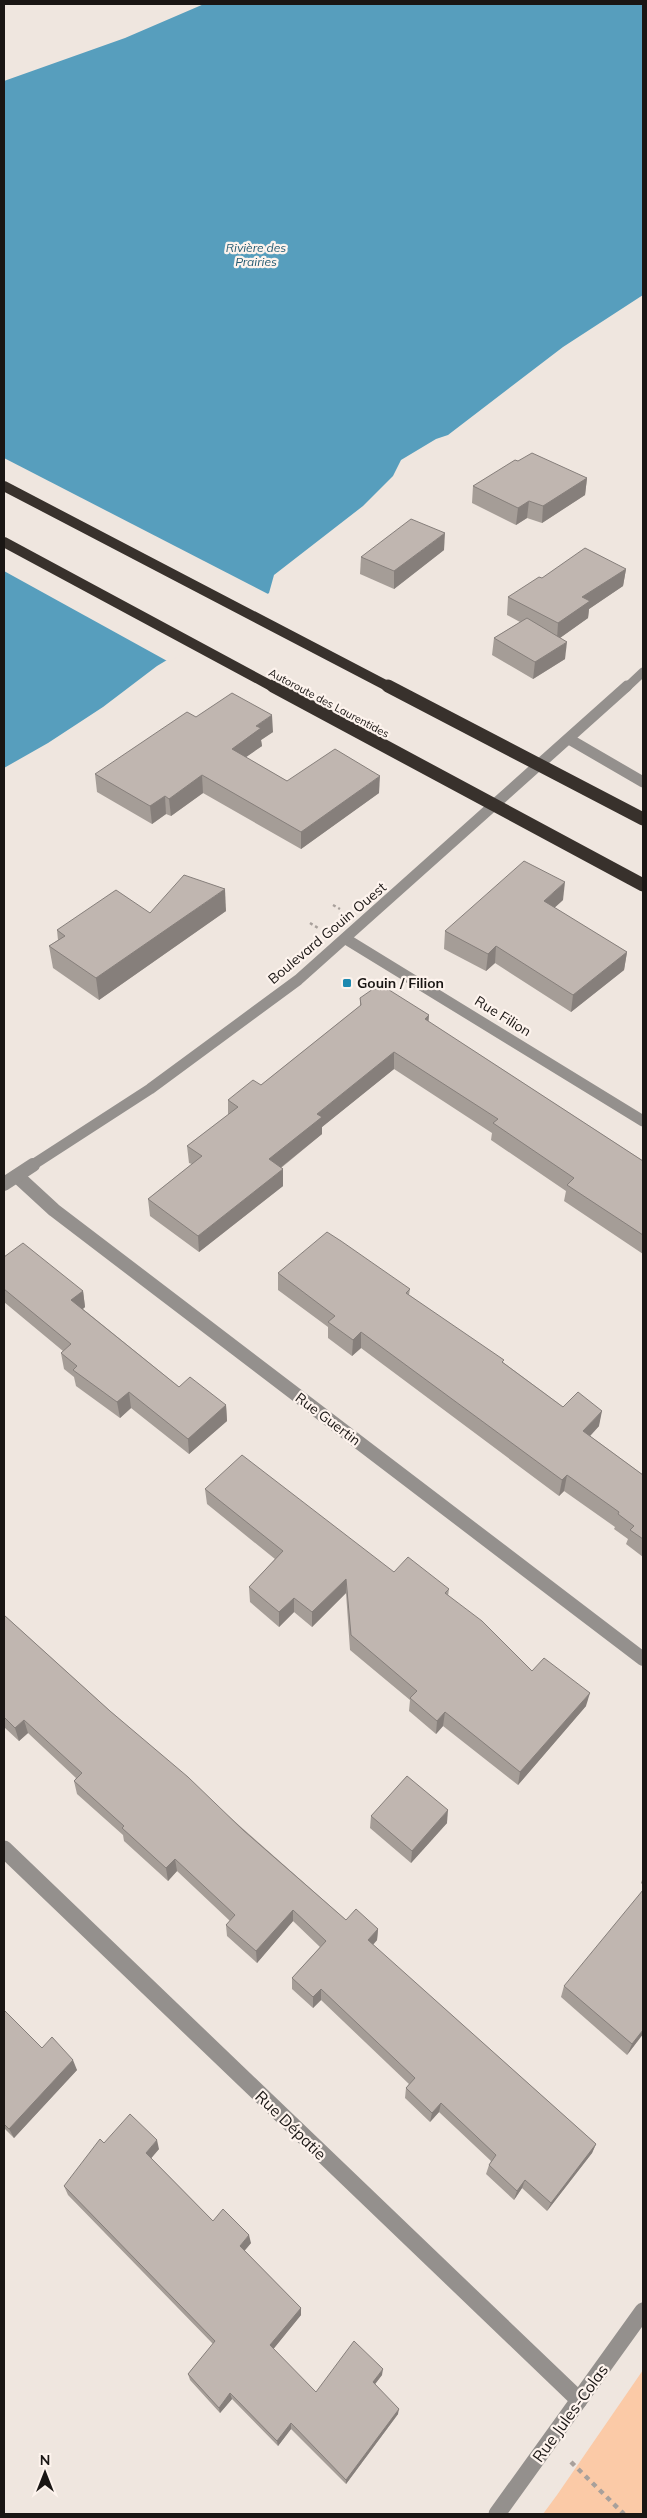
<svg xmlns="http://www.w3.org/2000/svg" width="647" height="2518" viewBox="0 0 647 2518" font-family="Mulish,sans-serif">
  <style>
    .green { fill: #fbcaa7 }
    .water { fill: #579ebd }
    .pier { fill: #efe6df }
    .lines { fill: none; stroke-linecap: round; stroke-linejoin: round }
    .path-far1 { stroke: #a8a09b; stroke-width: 2.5; stroke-dasharray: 3 3; stroke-linecap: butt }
    .path { stroke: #a8a09b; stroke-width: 4.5; stroke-dasharray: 5 5; stroke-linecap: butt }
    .minor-far3 { stroke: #94908d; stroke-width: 9 }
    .minor-far2 { stroke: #94908d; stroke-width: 11 }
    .minor-far1 { stroke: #94908d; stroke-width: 14 }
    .minor { stroke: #94908d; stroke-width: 17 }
    .highway-bridge-far1 { stroke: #38312c; stroke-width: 10 }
    .highway-bridge { stroke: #38312c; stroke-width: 13 }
    .wall { fill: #a59d97 }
    .shaded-wall { fill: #867f7b }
    .building { fill: #c0b6b0; stroke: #867f7b }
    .poi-dot { fill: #1e89b0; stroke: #fdf3ed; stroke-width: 2 }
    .labels { text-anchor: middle; stroke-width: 4.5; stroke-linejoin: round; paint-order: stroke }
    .far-street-label { font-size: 11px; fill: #1a1614; stroke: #fdf3ed }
    .far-water-label { font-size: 12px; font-style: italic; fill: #255c73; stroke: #fdf3ed }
    .street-label { font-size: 14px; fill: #1a1614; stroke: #fdf3ed }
    .poi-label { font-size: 14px; font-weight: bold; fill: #1a1614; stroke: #fdf3ed; text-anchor: start }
    .near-street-label { font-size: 16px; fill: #1a1614; stroke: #fdf3ed }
  </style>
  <rect width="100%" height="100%" fill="#efe6df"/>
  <path class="green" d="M643,2370v144h-100l14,-19z"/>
  <path class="water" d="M204,4h439v291l-80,52 -115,88 -12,4 -35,21 -8,16 -30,30 -89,69 -5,18 -62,43 -50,30 -54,41 -55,36 -44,25v-687l121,-43z"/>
  <path class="pier" d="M4,458l266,137 -62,43 -39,24 -165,-91z"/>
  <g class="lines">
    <g class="path-far1">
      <path d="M333,905l7,4"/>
      <path d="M310,923l8,5"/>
    </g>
    <path class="path" d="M571,2462l53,52"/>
    <path class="minor-far3" d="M626,688l17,-16"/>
    <g class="minor-far2">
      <path d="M569,739l74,43"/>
      <path d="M346,939l297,182"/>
      <path d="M31,1166l119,-77 148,-109 329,-294"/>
    </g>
    <g class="minor-far1">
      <path d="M17,1176l37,34 589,449"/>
      <path d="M4,1184l29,-19"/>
    </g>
    <g class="minor">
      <path d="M4,1849l575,551"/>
      <path d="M497,2514l146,-203"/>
    </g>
    <g class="highway-bridge-far1">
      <path d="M4,486l387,202"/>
      <path d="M4,542l271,146"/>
    </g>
    <g class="highway-bridge">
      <path d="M273,686l370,199"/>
      <path d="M388,686l255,133"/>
    </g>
  </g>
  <g class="wall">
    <path d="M518,461l69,17 -2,17 -43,28 -15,-5 -11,7 -44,-22 1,-17z"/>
    <path d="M444,550l-50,39 -34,-15 1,-17z"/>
    <path d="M626,569l-3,17 -34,23 -1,9 -28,20 5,21 -32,20 -41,-24 2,-17 26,-16 -13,-7 1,-18 34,-19z"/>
    <path d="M196,717l77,15 -12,8 1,6 -17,11 42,24 92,12 -78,56 -98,-56 -32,23 -5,-2 -14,10 -55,-32 -2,-18z"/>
    <path d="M563,900l-9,8 73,44 -3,18 -53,42 -76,-49 -9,8 -42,-22 1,-18z"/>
    <path d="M226,911l-127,89 -46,-32 -4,-22 9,-6 -1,-10 93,-17z"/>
    <path d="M360,998l69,24 214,139v93l-79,-53 2,-10 -75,-51 1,-7 -98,-64 -72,58v7l-41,34 2,18 -84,66 -49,-36 -2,-17 44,-35 -3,-1 -2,-17 41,-31v-15l33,-15 99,-79z"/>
    <path d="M4,1257l79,34 2,16 -2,2 96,78 47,18 1,16 -38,33 -58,-46 -11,10 -44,-32 -2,-9 -10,-8 -3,-16 2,-2 -59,-49z"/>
    <path d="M278,1273l132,16 -1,6 95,68 59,44 36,19 -9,10 53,39v82l-17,-13 2,-5 -14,-10 1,-2 -51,-36 -5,5 -198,-148 -9,8 -24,-18v-11l-50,-37z"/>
    <path d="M205,1489l189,83 55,17 -1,7 84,75 54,35 -68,79 -75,-59 -7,8 -27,-23 1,-11 -60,-50 -4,-57 -34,34 -18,-15 -15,15 -29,-25 -1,-15 26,-28 -68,-55z"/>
    <path d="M4,1615l106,96 236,209 32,9 -1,11 -4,5 223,199 -4,9 -45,58 -25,-23 -8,12 -28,-26 3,-9 2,-4 -52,-49 -9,10 -25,-24 1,-10 3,-4 -88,-84 -8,8 -21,-19v-11l28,-31 -27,-26 -36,42 -30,-27 -1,-11 4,-4 -53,-50 -9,10 -44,-40 -1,-6 -46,-41 -3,-13 2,-3 -48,-45 -9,8 -15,-14z"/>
    <path d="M371,1816l76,7 -36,40 -41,-35z"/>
    <path d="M643,1877v8l-2,-2z"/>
    <path d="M564,1986l79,48 -16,21 -66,-58z"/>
    <path d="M4,2010l38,38 35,22 -63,68 -10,-10z"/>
    <path d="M104,2143l55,6 -8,9 62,63 38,22 -7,7 57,58v7l-28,34 43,43 66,-17 -7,9 23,30 -52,70 -55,-55 -13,17 -46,-47 -12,14 -30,-33 -2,-6 25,-30 -145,-149 -4,-9z"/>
  </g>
  <g class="shaded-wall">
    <path d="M587,478l-2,17 -43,28 1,-17z"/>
    <path d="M529,501l-2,17 -11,7 2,-17z"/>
    <path d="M445,533l-1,17 -50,39v-18z"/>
    <path d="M626,569l-3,17 -34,23 -1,9 -31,22 1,-17 24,-26z"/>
    <path d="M567,642l-2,17 -32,20 2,-17z"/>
    <path d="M272,715l1,17 -12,8 1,6 -30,21v-18l24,-23z"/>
    <path d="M202,775l1,18 -32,23 -2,-17z"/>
    <path d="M380,776l-1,17 -78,56v-17z"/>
    <path d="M165,796l1,18 -14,10 -2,-18z"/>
    <path d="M565,882l-2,18 -21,19 2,-18z"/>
    <path d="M225,889l1,22 -127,89 -3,-22z"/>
    <path d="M496,946l-1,17 -9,8 2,-17z"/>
    <path d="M627,952l-3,18 -53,42 2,-17z"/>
    <path d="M429,1015l-1,17 -3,-13z"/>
    <path d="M394,1052v17l-72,58v7l-52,42 -1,-17 48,-45z"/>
    <path d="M283,1169v17l-84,66 -1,-16z"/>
    <path d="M83,1291l2,16 -11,9 -3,-16z"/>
    <path d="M361,1332v16l-9,8 1,-16z"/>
    <path d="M129,1392l2,16 -11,10 -3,-16z"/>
    <path d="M226,1405l1,16 -38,33 -1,-15z"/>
    <path d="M602,1411l-3,15 -19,21 3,-16z"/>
    <path d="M567,1475l-3,16 -5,5 3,-16z"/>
    <path d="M346,1579v14l-34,34v-15z"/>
    <path d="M294,1598v14l-15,15v-15z"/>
    <path d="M590,1693l-4,13 -68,79 2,-13z"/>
    <path d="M445,1712l-2,14 -7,8 1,-13z"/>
    <path d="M24,1720l4,13 -9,8 -4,-13z"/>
    <path d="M448,1810l-1,13 -36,40 1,-12z"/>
    <path d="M175,1859l2,12 -9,10 -2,-13z"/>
    <path d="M293,1910v11l-36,42 -1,-12z"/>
    <path d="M378,1929l-1,11 -10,11 1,-11z"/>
    <path d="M321,1989v11l-8,8v-11z"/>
    <path d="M643,2030v4l-16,21 5,-11z"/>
    <path d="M73,2060l4,10 -63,68 -5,-9z"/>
    <path d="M441,2103l-2,9 -9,10 2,-9z"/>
    <path d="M157,2140l2,9 -11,13 -2,-9z"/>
    <path d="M596,2144l-4,9 -45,58 4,-8z"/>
    <path d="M525,2180l-3,8 -8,12 3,-9z"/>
    <path d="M249,2235l2,8 -9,11 -2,-8z"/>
    <path d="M301,2308v7l-30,37 -1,-7z"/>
    <path d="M383,2369l-1,6 -10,13 1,-6z"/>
    <path d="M230,2393l2,6 -12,14 -1,-5z"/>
    <path d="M399,2409l-1,5 -52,70v-4z"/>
    <path d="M291,2423v6l-13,17 -1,-5z"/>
  </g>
  <g class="building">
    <path d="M532,453l55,25 -44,28 -14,-5 -11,7 -45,-22 42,-26 3,1z"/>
    <path d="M411,519l34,14 -51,38 -33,-14z"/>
    <path d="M585,548l41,21 -44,28 8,4 -32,22 -50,-26 31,-20 3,1z"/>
    <path d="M527,618l40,24 -32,20 -41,-24z"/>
    <path d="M232,693l40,22 -16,11 5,2 -29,21 55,32 48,-32 45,27 -79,56 -99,-57 -33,24 -4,-3 -15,10 -55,-32 92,-62 9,5z"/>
    <path d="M524,861l41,21 -21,19 83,51 -54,43 -77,-49 -8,8 -43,-23z"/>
    <path d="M184,875l41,14 -129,89 -47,-32 16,-10 -8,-6 59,-40 34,23z"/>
    <path d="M386,988l43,27 -4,4 218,142v74l-76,-50 7,-7 -81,-55 5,-4 -104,-67 -77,62 5,3 -53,42 14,10 -85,67 -50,-37 54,-43 -15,-10 51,-39 -10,-7 25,-20 8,5 100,-80 -1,-7 13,-9z"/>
    <path d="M327,1232l14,9 69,48 -4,4 98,67 -2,2 61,45 15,-15 24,19 -19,20 60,44v64l-13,-9 4,-4 -16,-12 1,-2 -52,-37 -5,5 -201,-148 -8,8 -25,-18 7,-6 -57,-43z"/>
    <path d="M23,1243l60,48 -12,9 108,87 11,-10 36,28 -38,34 -59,-47 -12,10 -44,-32 4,-4 -16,-13 10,-9 -67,-55v-32z"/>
    <path d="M242,1455l152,117 14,-15 41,32 -4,4 37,28 50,50 12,-13 46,35 -70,79 -75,-60 -8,9 -27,-23 7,-7 -66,-56 -5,-56 -34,33 -18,-14 -15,14 -30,-25 34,-36 -78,-62z"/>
    <path d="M4,1615l106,96 78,66 55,53 103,90 10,-11 22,20 -10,11 228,204 -45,59 -26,-23 -8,11 -28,-26 7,-10 -55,-52 -9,10 -26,-25 9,-10 -94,-89 -8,8 -21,-19 34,-37 -33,-31 -37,41 -30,-26 9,-10 -60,-56 -9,9 -44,-40 2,-2 -50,-45 8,-8 -58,-53 -9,8 -11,-11z"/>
    <path d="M407,1776l41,34 -36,41 -41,-35z"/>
    <path d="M643,1890v140l-11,14 -68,-58z"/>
    <path d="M4,2010l38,38 10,-11 21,23 -64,69 -5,-5z"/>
    <path d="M130,2114l27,26 -11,13 67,68 10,-12 26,26 -9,11 61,62 -31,37 46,47 38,-51 29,28 -10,13 26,27 -53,71 -55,-57 -14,18 -47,-48 -11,15 -31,-34 27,-33 -151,-155 36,-47 4,4z"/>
  </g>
  <rect class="poi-dot" x="342" y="978" width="10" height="10" rx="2.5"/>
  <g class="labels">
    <g class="far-street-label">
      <text transform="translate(329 703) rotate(28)" y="4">Autoroute des Laurentides</text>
    </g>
    <g class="far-water-label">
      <text x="256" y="252">Rivière des<tspan x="256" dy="14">Prairies</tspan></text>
    </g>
    <g class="street-label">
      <text transform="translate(327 933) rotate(-40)" y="5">Boulevard Gouin Ouest</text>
      <text transform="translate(503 1016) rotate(32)" y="5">Rue Filion</text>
      <text transform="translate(328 1419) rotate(37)" y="5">Rue Guertin</text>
    </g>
    <g class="poi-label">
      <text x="357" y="988">Gouin / Filion</text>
    </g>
    <g class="near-street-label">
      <text transform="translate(291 2125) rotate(44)" y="6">Rue Dépatie</text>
      <text transform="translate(570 2413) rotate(-54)" y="6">Rue Jules-Colas</text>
    </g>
  </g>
  <rect width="647" height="2518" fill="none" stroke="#1a1614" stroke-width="10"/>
  <g transform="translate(45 2473)" stroke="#fdf3ed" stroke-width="4" paint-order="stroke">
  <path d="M0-4L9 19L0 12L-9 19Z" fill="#1a1614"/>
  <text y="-8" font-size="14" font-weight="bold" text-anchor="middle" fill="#1a1614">N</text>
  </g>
</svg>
